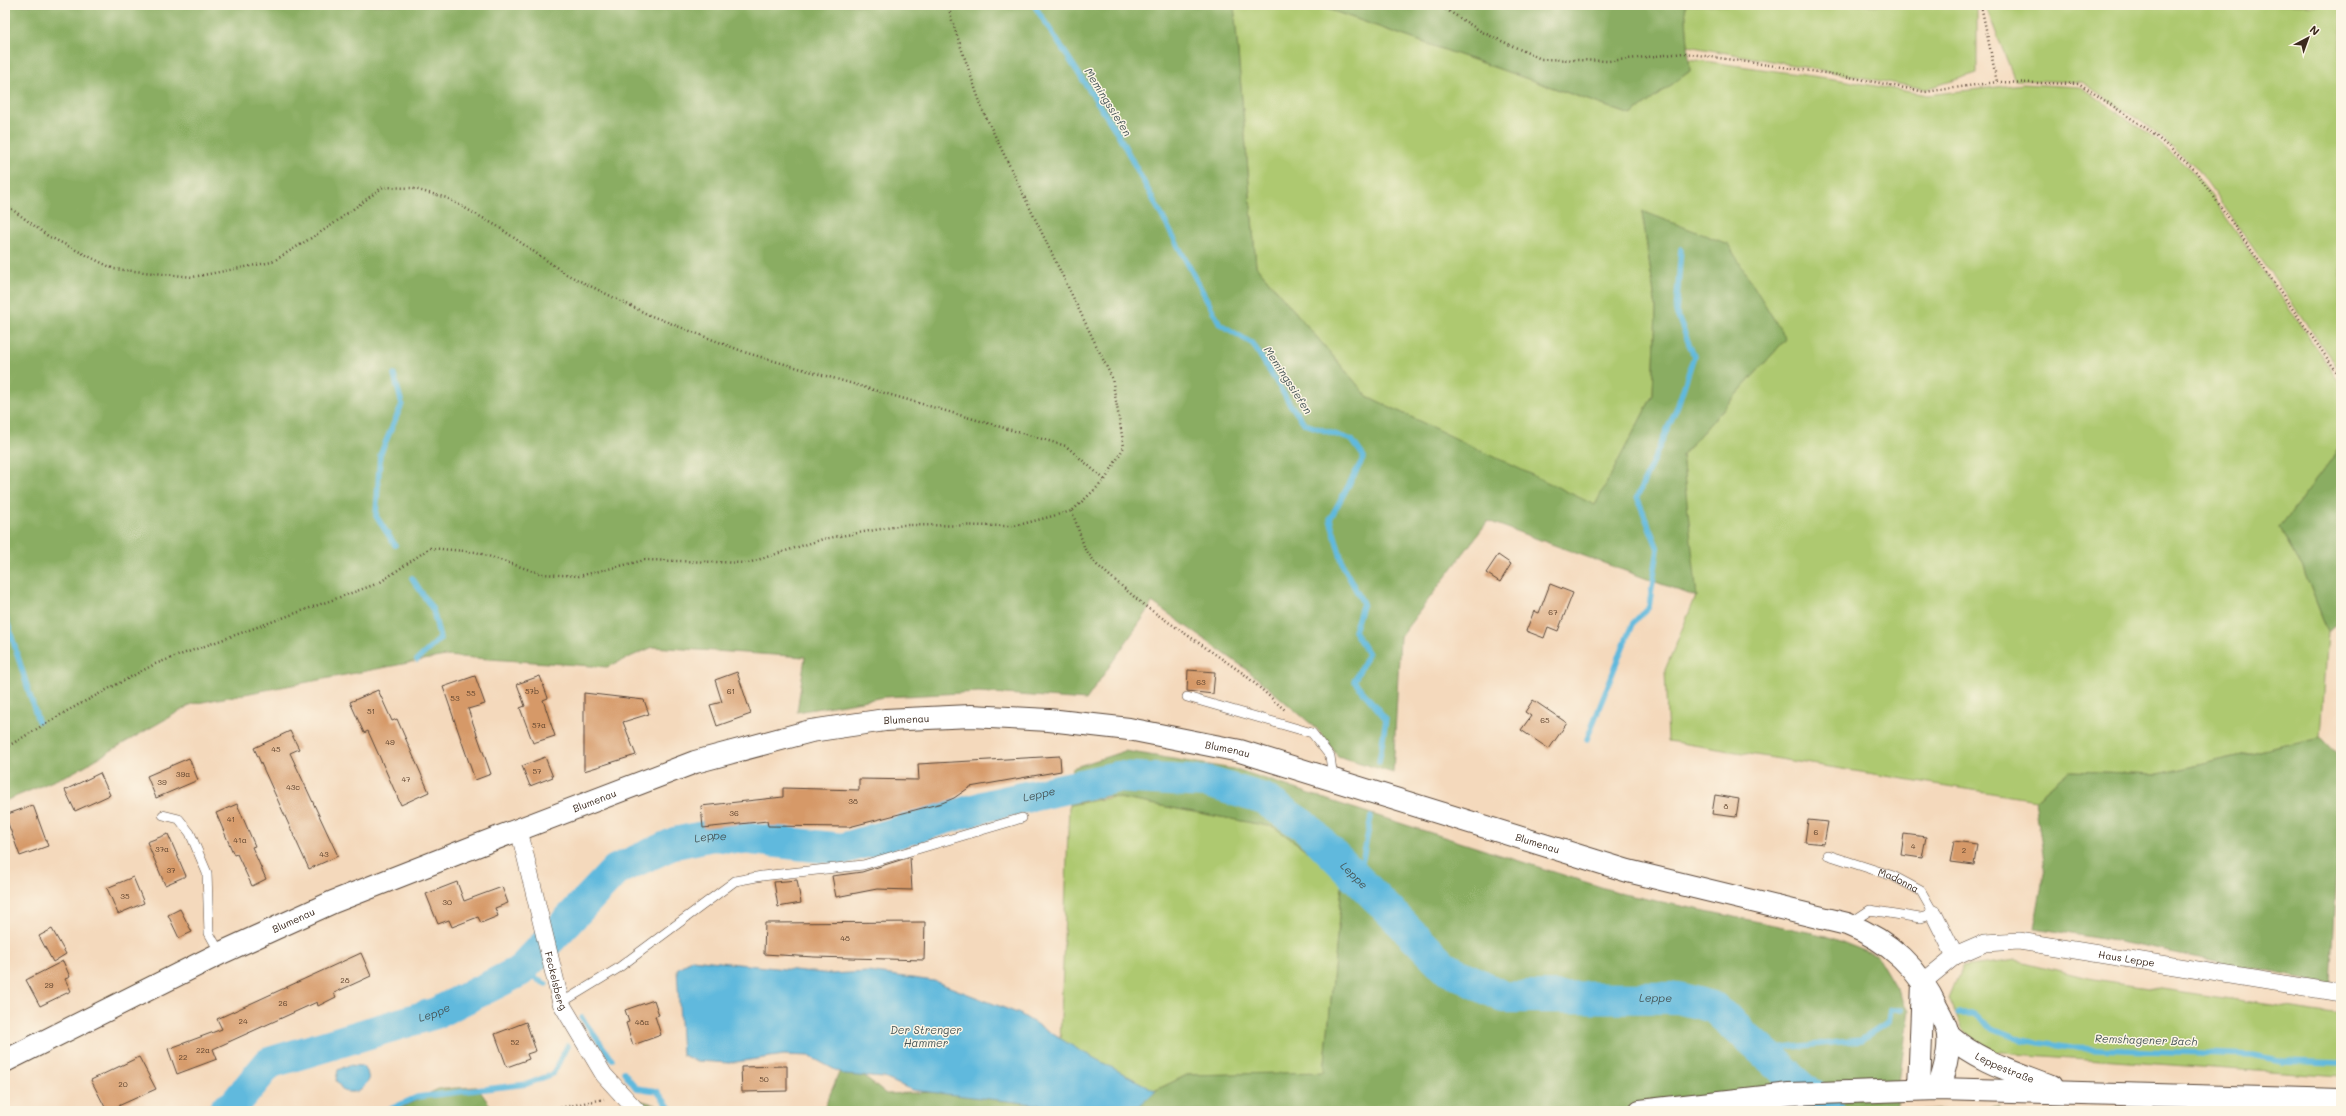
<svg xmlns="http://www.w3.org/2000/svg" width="2346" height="1116" viewBox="0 0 2346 1116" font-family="Mali,sans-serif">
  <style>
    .green { fill: #aec96f; stroke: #747a46 }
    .forest { fill: #8aad62; stroke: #626c40 }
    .water { fill: #60b9dd; stroke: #4e727e }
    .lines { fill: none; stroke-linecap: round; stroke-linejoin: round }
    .stream { stroke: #60b9dd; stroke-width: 5.5 }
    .river { stroke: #60b9dd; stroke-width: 32 }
    .building { fill: #d69968 }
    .service-casing { stroke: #574436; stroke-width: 10 }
    .minor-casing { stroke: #574436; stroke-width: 18 }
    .secondary-casing { stroke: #574436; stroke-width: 24 }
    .path { stroke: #574436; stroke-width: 2.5; stroke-dasharray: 1 3; stroke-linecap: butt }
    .service { stroke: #fff; stroke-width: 9 }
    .minor { stroke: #fff; stroke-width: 17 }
    .secondary { stroke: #fff; stroke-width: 22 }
    .labels { text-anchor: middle; stroke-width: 3; stroke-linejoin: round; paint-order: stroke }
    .number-label { font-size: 8px; fill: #624630 }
    .street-label { font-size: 10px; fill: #3b2a1e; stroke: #fcf5e5 }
    .water-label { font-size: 11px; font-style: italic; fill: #465557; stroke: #fcf5e5 }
  </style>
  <rect width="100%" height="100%" fill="#fcf5e5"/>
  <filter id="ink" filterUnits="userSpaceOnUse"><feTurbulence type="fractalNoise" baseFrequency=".025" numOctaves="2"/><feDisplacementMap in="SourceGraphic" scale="8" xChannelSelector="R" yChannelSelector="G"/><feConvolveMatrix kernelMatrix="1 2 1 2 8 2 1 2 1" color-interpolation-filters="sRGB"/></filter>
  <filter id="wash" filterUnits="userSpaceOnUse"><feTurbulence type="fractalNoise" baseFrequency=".012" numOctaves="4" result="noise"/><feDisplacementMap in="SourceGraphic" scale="16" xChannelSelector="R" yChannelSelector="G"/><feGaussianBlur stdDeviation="0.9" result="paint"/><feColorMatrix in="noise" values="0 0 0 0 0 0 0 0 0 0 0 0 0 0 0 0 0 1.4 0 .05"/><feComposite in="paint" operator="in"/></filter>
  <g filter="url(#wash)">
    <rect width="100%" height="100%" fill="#f4d9bc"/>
    <g class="green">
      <path d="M1234,5h82l315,110 59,-44 -1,-12 152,21 86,15 96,-11 57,3 68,46 44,38 18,23 131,190v63l-62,81 24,40 25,64 -7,105 -162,37 -90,-3 -34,29 -367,-59 -3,-71 31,-74 -14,-141 104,-116 -144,-127 14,96 -3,87 -58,111 -228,-110 -111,-130z"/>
      <path d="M1685,5h292v68l-51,16 -238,-43z"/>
      <path d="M1985,5h356v368l-144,-205 -45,-39 -70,-47 -67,-2z"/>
      <path d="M1114,797l160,30 69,49 -19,197 -137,2 -60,29 -67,-60 9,-239z"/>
      <path d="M2016,960l77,19 248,36v62l-354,-25 -25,-24 -13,-30 13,-31z"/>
    </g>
    <g class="forest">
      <path d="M5,5h1229l22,261 111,130 228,109 58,-110 3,-87 -14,-97 86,33 58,95 -104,116 15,142 -209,-76 -88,116 -7,136 -55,-17 -21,-27 -71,-60 -94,-67 -5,10 -61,88 -107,-8 -94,5 -88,15 8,-55 -152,-10 -46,20 -162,-11 -253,48 -120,69 -67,28z"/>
      <path d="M1316,5h369l5,66 -59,44z"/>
      <path d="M2341,447v173l-13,12 -25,-64 -24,-40z"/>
      <path d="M2321,737l20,21v37l-10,189 -216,-43 -81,-13 11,-60 -10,-68 34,-29 90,3z"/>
      <path d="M1125,751l114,19 101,34 283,90 204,42 50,20 32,54 -14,101h-1072l21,-50 42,33 132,-5 109,15 60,-29 137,-3 19,-196 -69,-49 -166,-31 -39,9 3,-37z"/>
      <path d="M477,1087l17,24h-99l43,-22z"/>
      <path d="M642,1101l38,10h-104z"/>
      <path d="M2000,1106l-2,5h-76z"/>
    </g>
    <g class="water">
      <path d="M692,959l139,15 37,-2 66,9 86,33 59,36 77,41 -17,15 -63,3 -164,-19 -28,-12 -39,-3 -36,-19 -25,-1 -55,8 -32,-2 -15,-6 -5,-86z"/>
      <path d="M349,1065l13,1 5,5 2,9c-8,11 -13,14 -26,11l-7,-11 2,-10z"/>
    </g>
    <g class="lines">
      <g class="stream">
        <path d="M1034,5l84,129 102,190 33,20 37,60 15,20 47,16 12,17 -34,62 14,49 19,35 -9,28 14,23 -14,27 32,38 -7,43"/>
        <path d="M394,375l8,29 -22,51 -4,61 19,29"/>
        <path d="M412,578l21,32 7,29 -23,21"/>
        <path d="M5,615l33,106"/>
        <path d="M1587,739l45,-115 17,-17 9,-58 -21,-52 41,-92 16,-49 -18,-44 5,-63"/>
        <path d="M1359,879l12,-62"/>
        <path d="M520,971l26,13"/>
        <path d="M1958,1013h16l16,14 32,13 49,8 182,7 29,6 59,2"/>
        <path d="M582,1018l30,41"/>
        <path d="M1763,1050l98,-10 28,-18 2,-13h11"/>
        <path d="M624,1072l12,16 21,3 15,20"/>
        <path d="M386,1111l31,-14 110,-13 26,-10 14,-28"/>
      </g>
      <path class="river" id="s1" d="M224,1111l10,-6 35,-42 167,-50 84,-42 96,-101 59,-27 38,-8 129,14 148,-44 127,-28 90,5 57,17 42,28 139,140 58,30 175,1 35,9 117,104"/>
    </g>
    <g id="blocks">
      <g class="building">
        <path d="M1498,555l13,9 -11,18 -14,-9z"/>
        <path d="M1550,584l23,9 -15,38 -10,-4 -4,11 -18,-7 8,-20 5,2z"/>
        <path d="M1188,670l27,2 -2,22 -26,-3z"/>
        <path d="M737,672l14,42 -34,12 -7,-21 12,-3 -7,-22z"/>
        <path d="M475,676l10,28 -17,5 23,65 -16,6 -32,-93z"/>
        <path d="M540,676l8,22 -5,2 12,36 -22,7 -13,-35 5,-2 -8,-22z"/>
        <path d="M378,690l14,31 5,-2 32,73 -28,13 -33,-74 -4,2 -14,-31z"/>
        <path d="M584,693l60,7 5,14 -26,8 13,33 -52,16z"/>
        <path d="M1533,700l34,23 -18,26 -28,-19 10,-14 -6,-4z"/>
        <path d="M290,731l9,18 -9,4 48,103 -29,13 -55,-121z"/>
        <path d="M1060,756l1,15 -91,16 -16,11 -12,5 -93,24 -81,-1 -1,-5 -64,7 -2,-22 82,-9v-9l76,2v-11l60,1 -1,-16z"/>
        <path d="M545,757l8,20 -23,9 -8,-20z"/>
        <path d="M189,758l9,22 -42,18 -9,-22z"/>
        <path d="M100,773l10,22 -35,16 -10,-21z"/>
        <path d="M1715,795l24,4 -3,18 -24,-3z"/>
        <path d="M237,804l18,42 -3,1 14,32 -14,7 -15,-32 -3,1 -18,-42z"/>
        <path d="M33,805l15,41 -28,10 -15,-41z"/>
        <path d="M1808,820l20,2 -4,22 -19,-2z"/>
        <path d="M168,834l18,42 -21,9 -18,-43z"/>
        <path d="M1904,834l22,3 -4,21 -21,-3z"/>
        <path d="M1954,841l23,3 -3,21 -24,-3z"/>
        <path d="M910,857l2,33 -35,-1 -41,8 -4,-21 30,-4z"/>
        <path d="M133,877l11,26 -26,11 -11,-26z"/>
        <path d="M797,880l4,23 -23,4 -4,-25z"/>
        <path d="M457,882l7,19 38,-14 6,16 -13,5 3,8 -17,7 -3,-6 -26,10 -3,-7 -11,4 -12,-30z"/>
        <path d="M180,909l12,23 -13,6 -11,-23z"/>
        <path d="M925,922l-1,38 -110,-3 -50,-3 1,-31z"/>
        <path d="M52,929l14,25 -13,8 -14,-26z"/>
        <path d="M361,953l10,23 -37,17 2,4 -18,9 -1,-4 -104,47 4,10 -40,15 -9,-25 54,-20 -5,-10z"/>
        <path d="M63,961l7,16 -5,2 6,12 -31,15 -14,-26z"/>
        <path d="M654,1000l5,15 -4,1 6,19 -28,10 -7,-22 3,-1 -4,-12z"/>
        <path d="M526,1022l10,29 -9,3 2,5 -22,8 -12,-33z"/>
        <path d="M139,1057l17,32 -49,22 -16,-31z"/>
        <path d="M787,1066v25l-45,1 -1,-25z"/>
      </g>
    </g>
  </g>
  <g filter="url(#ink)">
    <use href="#blocks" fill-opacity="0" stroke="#574436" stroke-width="1"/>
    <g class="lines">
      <g class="service-casing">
        <g id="service">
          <path d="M1187,697l125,36 18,23 3,23"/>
          <path d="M163,815l16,4 11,14 17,40 2,60 11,20"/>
          <path id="s2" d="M1828,855l65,21 28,15 13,23 -14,4 -50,-8 -21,14"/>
          <path d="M561,1003l56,-34 118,-88 27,-5 101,-11 159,-47"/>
        </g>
      </g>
      <g class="minor-casing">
        <g id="minor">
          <path id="s3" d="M519,830l42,173 43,72 33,36"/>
          <path d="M1934,914l21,42"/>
          <path id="s4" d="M1923,982l32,-26 30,-13 34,-2 322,52"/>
        </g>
      </g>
      <g class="secondary-casing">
        <g id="secondary">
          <path id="s5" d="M1948,1035c31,27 65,36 103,51"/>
          <path id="s6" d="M5,1061l216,-108 112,-51 143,-56 219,-84 116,-31 74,-11 86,-4 78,4 80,9 111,22 388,120 219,53c43,17 72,44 91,86 4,7 9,16 10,25 2,18 -4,37 -10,54"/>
          <path d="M1919,1089l4,-106"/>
          <path d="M1640,1111l149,-17 149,-5 403,11"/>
        </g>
      </g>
      <g class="path">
        <path d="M1439,5l43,27 59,27 68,2 75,-8 155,22 86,17 72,-10 83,2 70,47 45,39 146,208"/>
        <path d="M1981,5l16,77"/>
        <path d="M5,204l43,32 66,33 79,8 79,-15 57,-35 54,-40 28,1 36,10 50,28 69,48 83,41 98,38 319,93 39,34"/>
        <path d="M1072,511l13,38 12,16 48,41 99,68 42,37"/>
        <path d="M5,748l62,-37 88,-47 224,-81 51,-35 46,4 66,22 37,2 66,-16 103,3 75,-24 81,-14 110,1 58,-15 33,-31 19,-33 -12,-69 -129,-267 -30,-87 -5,-19"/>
        <path d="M545,1111l59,-12"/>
      </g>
      <use href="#service" class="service"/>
      <use href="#minor" class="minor"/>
      <use href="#secondary" class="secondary"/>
    </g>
  </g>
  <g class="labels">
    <g class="number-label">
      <text x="1553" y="615">67</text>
      <text x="1201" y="685">63</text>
      <text x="532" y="694">57b</text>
      <text x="731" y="694">61</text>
      <text x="471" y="696">55</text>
      <text x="455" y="701">53</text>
      <text x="371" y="714">51</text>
      <text x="1545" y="723">65</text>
      <text x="539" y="728">57a</text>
      <text x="390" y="745">49</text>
      <text x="276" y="752">45</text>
      <text x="537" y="774">57</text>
      <text x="183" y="777">39a</text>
      <text x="406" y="782">47</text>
      <text x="162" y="785">39</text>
      <text x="293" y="790">43c</text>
      <text x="853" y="804">38</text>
      <text x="1726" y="809">8</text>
      <text x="734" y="816">36</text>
      <text x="231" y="822">41</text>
      <text x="1816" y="835">6</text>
      <text x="240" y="843">41a</text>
      <text x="1913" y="849">4</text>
      <text x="162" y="852">37a</text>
      <text x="1964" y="853">2</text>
      <text x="324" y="857">43</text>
      <text x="171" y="873">37</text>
      <text x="125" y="899">35</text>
      <text x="447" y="905">30</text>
      <text x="845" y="941">48</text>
      <text x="345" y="983">28</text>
      <text x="49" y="988">29</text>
      <text x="283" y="1006">26</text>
      <text x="243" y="1024">24</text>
      <text x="642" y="1025">48a</text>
      <text x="515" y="1045">52</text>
      <text x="203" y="1053">22a</text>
      <text x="183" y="1060">22</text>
      <text x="764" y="1082">50</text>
      <text x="123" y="1087">20</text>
    </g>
    <g class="street-label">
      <text dy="4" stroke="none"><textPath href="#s6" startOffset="969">Blumenau</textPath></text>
      <text dy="4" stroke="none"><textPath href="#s6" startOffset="1293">Blumenau</textPath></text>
      <text dy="4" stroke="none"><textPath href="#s6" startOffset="645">Blumenau</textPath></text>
      <text dy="4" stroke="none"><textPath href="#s6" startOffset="1617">Blumenau</textPath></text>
      <text dy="4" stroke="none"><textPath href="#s2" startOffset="75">Madonna</textPath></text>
      <text dy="4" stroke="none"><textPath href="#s6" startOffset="321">Blumenau</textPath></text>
      <text dy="4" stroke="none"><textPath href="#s4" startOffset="217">Haus Leppe</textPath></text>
      <text dy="4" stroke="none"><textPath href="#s3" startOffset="155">Feckelsberg</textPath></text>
      <text dy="4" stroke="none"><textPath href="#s5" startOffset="66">Leppestraße</textPath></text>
    </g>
    <g class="water-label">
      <text transform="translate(1108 102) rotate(58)" y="4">Memingssiefen</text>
      <text transform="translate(1288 380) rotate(57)" y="4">Memingssiefen</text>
      <text dy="4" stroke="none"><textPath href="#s1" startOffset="912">Leppe</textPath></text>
      <text dy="4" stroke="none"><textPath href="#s1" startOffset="575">Leppe</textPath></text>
      <text dy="4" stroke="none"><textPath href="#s1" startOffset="1260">Leppe</textPath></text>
      <text dy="4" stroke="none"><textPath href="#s1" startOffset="1607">Leppe</textPath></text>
      <text dy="4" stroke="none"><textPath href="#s1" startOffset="239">Leppe</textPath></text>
      <text x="926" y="1034">Der Strenger<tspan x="926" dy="13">Hammer</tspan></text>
      <text transform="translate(2146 1040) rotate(2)" y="4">Remshagener Bach</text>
    </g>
  </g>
  <rect width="2346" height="1116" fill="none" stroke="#fcf5e5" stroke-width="20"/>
  <g transform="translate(2308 38) rotate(41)" stroke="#fcf5e5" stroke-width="3" paint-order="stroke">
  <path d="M0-3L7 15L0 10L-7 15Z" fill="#3b2a1e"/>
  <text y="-6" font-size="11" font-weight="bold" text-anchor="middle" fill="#3b2a1e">N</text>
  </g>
</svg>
